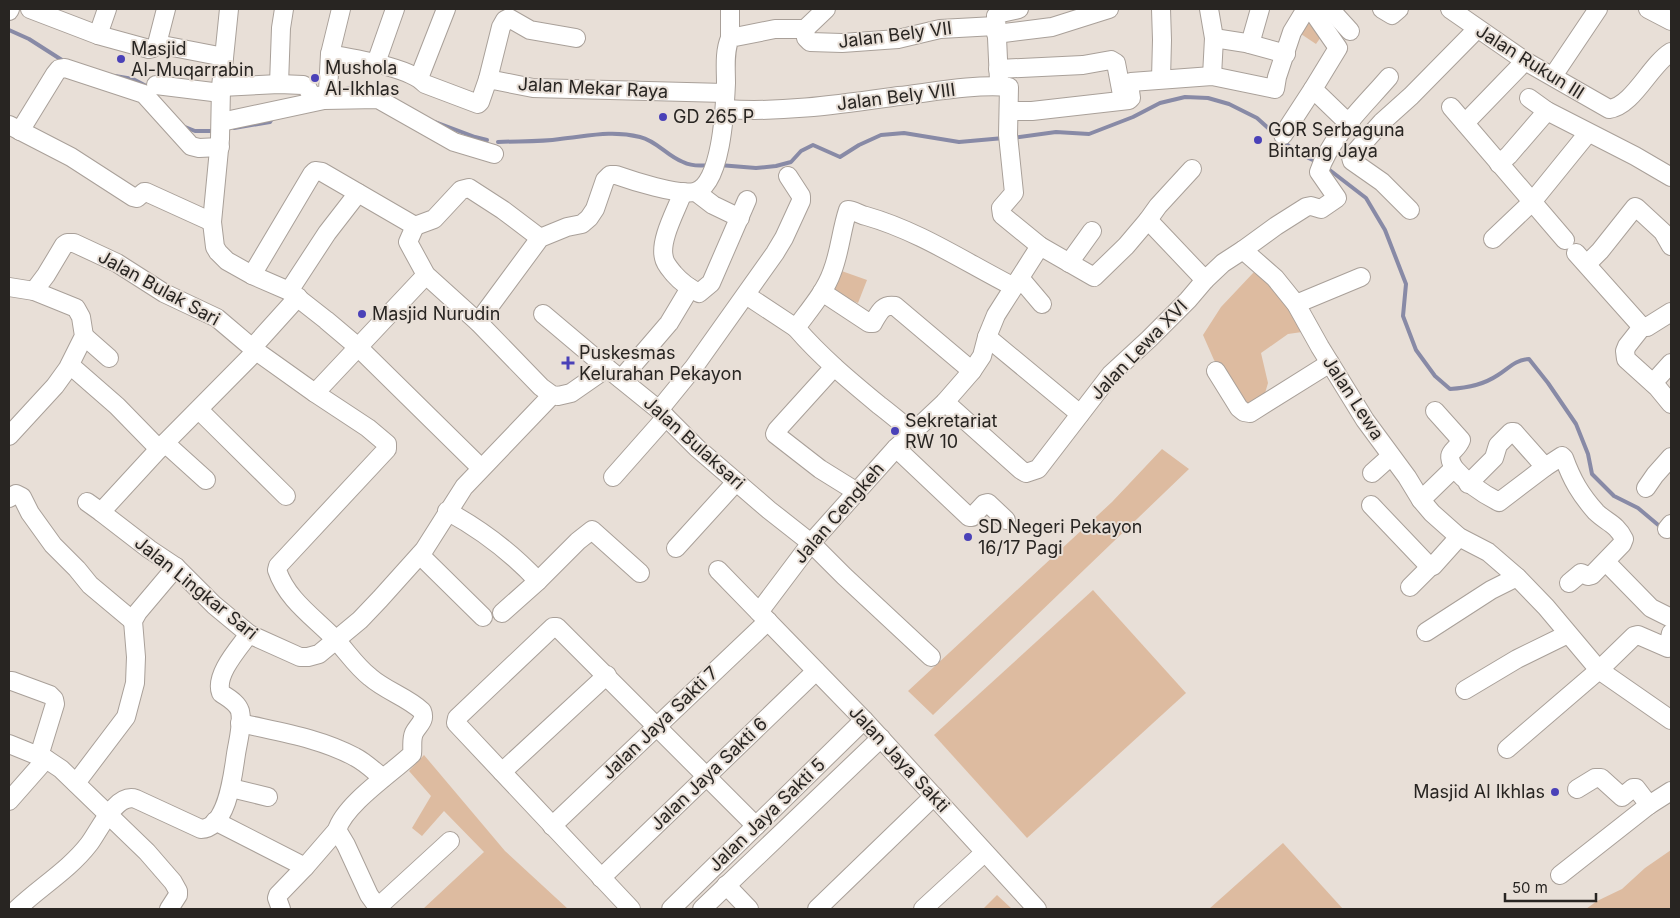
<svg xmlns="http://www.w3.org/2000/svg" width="1680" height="918" viewBox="0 0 1680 918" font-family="Inter,sans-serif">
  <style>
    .green { fill: #ddbba0 }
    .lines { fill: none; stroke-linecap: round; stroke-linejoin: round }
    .stream { stroke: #888aa6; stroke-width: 4 }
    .minor-casing { stroke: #a9a099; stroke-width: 20 }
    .minor { stroke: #fff; stroke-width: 18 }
    .poi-dot { fill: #4a41b8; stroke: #e8dfd7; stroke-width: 2 }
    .labels { text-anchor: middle; stroke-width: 4; stroke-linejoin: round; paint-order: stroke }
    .street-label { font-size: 18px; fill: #282522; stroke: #e8dfd7 }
    .poi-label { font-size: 18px; fill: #282522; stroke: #e8dfd7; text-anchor: start }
  </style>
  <rect width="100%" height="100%" fill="#e8dfd7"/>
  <g class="green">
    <path d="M1302,19l21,15 -7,10 -21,-14z"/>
    <path d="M836,269l31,11 -9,23 -30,-12z"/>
    <path d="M1254,272l38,30 10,30 -14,2 -27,19 7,30 -5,17 -20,16 -13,-33 -16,-23 -11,-25 18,-28z"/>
    <path d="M1162,449l27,20 -256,246 -25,-24 204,-189z"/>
    <path d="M1093,590l93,103 -159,145 -93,-103z"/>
    <path d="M424,755l81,96 63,58h-145l61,-57 -40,-41 -22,25 -10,-8 19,-32 -22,-25z"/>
    <path d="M1283,843l60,66h-134z"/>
    <path d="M1671,850v59h-85l11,-8 25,-12 23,-21z"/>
    <path d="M997,895l15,14h-29z"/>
  </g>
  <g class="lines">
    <g class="stream">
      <path d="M9,30l20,9 36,23"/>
      <path d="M115,76l18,3 15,8"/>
      <path d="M332,93c15,-7 29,-5 44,-2"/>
      <path d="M435,122l40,15 12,3"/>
      <path d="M185,127l10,4h19"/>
      <path d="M234,128l36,-6 3,-5"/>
      <path d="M1013,138l43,-6 33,2 44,-17 27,-14 25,-6 23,1 21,6 28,14 20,18"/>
      <path d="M1283,141l13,11 21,10"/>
      <path d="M498,142c21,-1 42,0 62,-3 29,-3 51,-9 80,-2 17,4 27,19 43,25 8,4 18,4 26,3"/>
      <path d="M719,165l37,3 20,-2 15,-4 10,-11 12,-6 27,12 19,-12 22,-10 23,-2 55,9 45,-4"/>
      <path d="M1327,168l39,30 19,32 21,54 -3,32 13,34 19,26 15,13c18,-1 33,-4 48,-14 11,-7 17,-15 31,-16l19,24 28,41 12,30 4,20 22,22 24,12 25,21"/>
    </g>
    <g class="minor-casing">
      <g id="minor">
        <path d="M30,9l68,26 51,14 4,-1 4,-4 67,13"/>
        <path d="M229,9l-8,78 -1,52 -8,83 3,25 3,5 9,9 25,14 37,16 37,29 32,27 123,121"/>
        <path d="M730,9v29"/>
        <path d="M1209,9l5,29 -2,38"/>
        <path d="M1311,9l27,39 -25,41 29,28 9,4"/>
        <path d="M1330,9l20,22"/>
        <path d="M1382,9l10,6 7,-6"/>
        <path d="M1450,9l75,52 84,48c24,-3 41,-44 62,-57"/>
        <path d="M1648,9l23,12"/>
        <path d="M9,11l1,-2"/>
        <path d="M805,29l1,9 4,4 32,1 56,-4 42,-10 55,-3"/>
        <path d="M996,34l56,-7 57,-18"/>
        <path d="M98,35l9,-26"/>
        <path d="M1214,38l32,5 40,11"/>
        <path d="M157,44l9,-35"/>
        <path d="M1250,44l10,-35"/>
        <path d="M330,54l11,-45"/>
        <path d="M376,63l19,-54"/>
        <path d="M998,69l85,-4 28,-5 5,3 7,37"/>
        <path d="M1553,76l45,-67"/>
        <path d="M419,78l27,-69"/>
        <path d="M488,79l13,-52 4,-7 4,-2 21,12 46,8"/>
        <path d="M1161,79l1,-39 -1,-31"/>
        <path d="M999,81l-3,-65 5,-3 18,-4"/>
        <path d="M279,84l2,-56 3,-19"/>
        <path d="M156,85l65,8"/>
        <path d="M221,87l58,-3 24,1 4,2 5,10 12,-2 4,-4 2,-37c24,5 80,13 95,30l53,20 2,-2 8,-23 45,9 192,5"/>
        <path d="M1529,98l18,13 88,45 36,21"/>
        <path d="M1451,107l114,133"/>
        <path d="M725,109c58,4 116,-5 174,-13 34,-4 75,-12 110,-9l-1,48 6,58 -13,15 1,7 38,31 54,31 32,-31 22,-26 57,60 18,-17 20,-13 32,28 21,26 24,43 45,73 42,57 14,23 11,13 27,24 29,15 29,25 29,30 53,63 72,50"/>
        <path d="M1009,111h23l97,-11 2,-2 -2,-14 2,-2 81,-6 63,13 2,-12 15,-45 14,-23"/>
        <path d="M221,122l103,-22 54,-1 76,43 40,12"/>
        <path d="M1465,123l60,-62"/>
        <path d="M9,125l62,32 62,40 4,1 7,-6h2l66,30"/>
        <path d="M20,131l35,-57 4,-5 6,-1 79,26 47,52 8,2 21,-1"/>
        <path d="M1283,135l30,-46"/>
        <path d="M1499,164l10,-9 38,-44"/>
        <path d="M683,192c-6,17 -24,48 -19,66 1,6 6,11 10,16 7,8 15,14 25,19l12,-10 36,-83"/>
        <path d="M696,192l17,13 27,13"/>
        <path d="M1410,210l-28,-28 -30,-21 -1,-4 31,-35 29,-26 66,-67"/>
        <path d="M1148,220l10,-14 34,-37"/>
        <path d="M415,226l19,-7 27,-29 8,-2 34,22 37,28"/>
        <path d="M1493,239l39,-37 56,-69"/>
        <path d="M1243,250l33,-24 30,-19 5,-1 10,3 16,-11 -18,-26c11,-35 47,-68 70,-95"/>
        <path d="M1576,253l66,74h5l24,-15"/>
        <path d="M1069,263l23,-32"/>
        <path d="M1587,264l13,-13 35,-44 2,1 26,24 8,14"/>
        <path d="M252,275l60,-101 3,-3 7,1 93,54 -7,16 18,33 52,47 63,65 11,8 6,1 13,-3 36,-25 52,42 38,38 72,62 42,33 33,33 87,81"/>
        <path d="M1020,278l22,26"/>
        <path d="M9,287l25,4 12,-16 18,-30 3,-2h7l43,20 47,30 53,25 39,33 59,42 53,35 19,16v5l-109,117 -1,4c10,30 38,48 59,70 11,12 21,27 34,37 16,14 37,20 52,34 4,10 -4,14 -8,22 -3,7 -1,14 -2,21 -20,19 -67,50 -75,76l-32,37 -90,-46"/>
        <path d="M289,291l38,-58 31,-40"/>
        <path d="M822,292l47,31h4c6,-10 9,-19 22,-17l77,65"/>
        <path d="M746,295l50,33"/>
        <path d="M1296,304l65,-27"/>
        <path d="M543,314l64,54"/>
        <path d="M478,322l62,-84 27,-11 15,-3 7,-6 6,-9 10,-29 5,-5h6c17,6 61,20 78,17 28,-5 31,-87 32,-109 0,-14 -2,-31 4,-45l45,-9h30l21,-20"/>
        <path d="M1642,327l-15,19 -2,5 1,8 31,28 14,17"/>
        <path d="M84,336l25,22"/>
        <path d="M987,337l93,77"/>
        <path d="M252,348l46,-51"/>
        <path d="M256,351l-97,98 -58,63 48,37 27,18 38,38 35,29 51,23h8l11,-3 41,-34 20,-21 44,-49 40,-63 88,-92"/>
        <path d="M70,365l47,41 42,43"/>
        <path d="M834,367l-57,63 -2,4 45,35 37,23"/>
        <path d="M1216,371l23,37 5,4 6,1 80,-50"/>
        <path d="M621,379l48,-56 21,-35"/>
        <path d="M1653,383l18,-20"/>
        <path d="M315,393l111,-118"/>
        <path d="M945,402l76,68 5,3 12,-4 73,-95 38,-35 39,-39 17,-20"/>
        <path d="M199,410l87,86"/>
        <path d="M659,410l35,-43 81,-114 9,-15 17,-37v-5l-13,-20"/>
        <path d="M1435,411l26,29c-5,13 -17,10 -7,28"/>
        <path d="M913,432c-12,-9 -22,-18 -34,-27 -29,-24 -58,-48 -83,-77 13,-18 29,-36 36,-56 8,-20 9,-41 16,-62 6,0 12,5 18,6 53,15 99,46 148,71"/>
        <path d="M9,436l46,-50 13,-18 16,-32 -3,-19 -5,-9 -42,-17"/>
        <path d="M165,443l41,37"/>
        <path d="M896,448l73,69h3l12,-13 4,-1 18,17"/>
        <path d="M1372,473l19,-17"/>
        <path d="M613,477l53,-60"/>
        <path d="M1468,484l26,-26 4,-13 13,-13h3l31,35 17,-11 2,2c8,22 16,36 32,54 10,10 21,12 28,27l-2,5 -30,31 -4,1 -7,-3 -12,10"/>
        <path d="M1646,488l9,-13 16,-18"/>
        <path d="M9,498l7,-4 6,3 8,16 23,32 24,24 13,16 43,36"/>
        <path d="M1421,500l33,-32c13,15 27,25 45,34l46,-35"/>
        <path d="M87,502l14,10"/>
        <path d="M1371,505l59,62 3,-1 26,-29"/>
        <path d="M447,511c35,19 64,41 91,70l40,-40 14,-11 48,43"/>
        <path d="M1667,529l4,-5"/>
        <path d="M676,548l60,-66"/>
        <path d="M420,555l63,62"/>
        <path d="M1606,562l45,46 20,10"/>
        <path d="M718,570l146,150 173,189"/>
        <path d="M1410,587l20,-20"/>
        <path d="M759,612l52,-69 85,-95 49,-46 27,-31 10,-15 5,-19 9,-22 44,-69"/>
        <path d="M502,613l36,-32"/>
        <path d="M1426,632l65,-42 26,-13"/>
        <path d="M9,681h3l38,14 4,4 1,5 -16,52"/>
        <path d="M1465,690l52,-31 51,-25"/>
        <path d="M240,723c39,9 80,15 115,34 10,5 19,14 28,21"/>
        <path d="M9,744l37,15 15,10 86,83 26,30 5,9v4l-9,14"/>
        <path d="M1507,749l92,-79 35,-34 4,-1 30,13 3,-15"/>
        <path d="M502,772l105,-97"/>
        <path d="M76,783l50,-66 9,-34 1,-26 -3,-36 5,-9 38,-45"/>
        <path d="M231,788l37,9"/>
        <path d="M1577,789l18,-11h6l21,19 11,-9h3l13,17"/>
        <path d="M9,801l37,-42"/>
        <path d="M552,826l216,-205"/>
        <path d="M337,830l9,15 23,50 10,14"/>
        <path d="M1560,875l89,-70 22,-14"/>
        <path d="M601,878l215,-207"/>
        <path d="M726,885l23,24"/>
        <path d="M378,907l72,-66"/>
        <path d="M17,909c23,-22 52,-39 72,-65 10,-13 27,-52 47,-45l65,30c27,-1 32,-56 35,-75 2,-13 7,-30 4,-43 -3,-9 -12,-13 -19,-18 -7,-18 18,-45 28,-59"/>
        <path d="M281,909l-4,-11 1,-3 27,-28"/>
        <path d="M631,909l-175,-186 1,-5 96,-91h4l199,199"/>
        <path d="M671,909l193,-189"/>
        <path d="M702,909l179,-171"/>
        <path d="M817,909l117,-113"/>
        <path d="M923,909l61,-56"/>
      </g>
    </g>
    <use href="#minor" class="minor"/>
  </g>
  <g class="poi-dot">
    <circle cx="121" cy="59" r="5"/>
    <circle cx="315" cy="78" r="5"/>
    <circle cx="663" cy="117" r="5"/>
    <circle cx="1258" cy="140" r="5"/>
    <circle cx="362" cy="314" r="5"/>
    <path d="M565.5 355.5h5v5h5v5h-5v5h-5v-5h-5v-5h5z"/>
    <circle cx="895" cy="431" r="5"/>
    <circle cx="968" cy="537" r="5"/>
    <circle cx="1555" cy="792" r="5"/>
  </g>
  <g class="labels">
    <g class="street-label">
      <text transform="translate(895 35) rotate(-7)" y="6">Jalan Bely VII</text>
      <text transform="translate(1530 62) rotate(32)" y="6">Jalan Rukun III</text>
      <text transform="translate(593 88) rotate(3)" y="6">Jalan Mekar Raya</text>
      <text transform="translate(896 97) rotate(-7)" y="6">Jalan Bely VIII</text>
      <text transform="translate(159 288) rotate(29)" y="6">Jalan Bulak Sari</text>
      <text transform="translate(1139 350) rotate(-46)" y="6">Jalan Lewa XVI</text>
      <text transform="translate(1353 398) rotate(57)" y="6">Jalan Lewa</text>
      <text transform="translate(694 443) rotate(42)" y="6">Jalan Bulaksari</text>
      <text transform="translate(839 513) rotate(-49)" y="6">Jalan Cengkeh</text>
      <text transform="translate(196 588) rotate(39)" y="6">Jalan Lingkar Sari</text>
      <text transform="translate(660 723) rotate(-44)" y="6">Jalan Jaya Sakti 7</text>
      <text transform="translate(899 759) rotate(47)" y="6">Jalan Jaya Sakti</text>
      <text transform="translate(709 774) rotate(-44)" y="6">Jalan Jaya Sakti 6</text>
      <text transform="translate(767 815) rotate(-44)" y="6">Jalan Jaya Sakti 5</text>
    </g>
    <g class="poi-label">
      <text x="131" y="55">Masjid<tspan x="131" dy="21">Al-Muqarrabin</tspan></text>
      <text x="325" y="74">Mushola<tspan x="325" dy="21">Al-Ikhlas</tspan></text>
      <text x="673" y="123">GD 265 P</text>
      <text x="1268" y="136">GOR Serbaguna<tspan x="1268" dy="21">Bintang Jaya</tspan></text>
      <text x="372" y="320">Masjid Nurudin</text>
      <text x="579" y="359">Puskesmas<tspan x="579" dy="21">Kelurahan Pekayon</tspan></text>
      <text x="905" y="427">Sekretariat<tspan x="905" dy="21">RW 10</tspan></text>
      <text x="978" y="533">SD Negeri Pekayon<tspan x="978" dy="21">16/17 Pagi</tspan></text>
      <text x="1545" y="798" text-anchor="end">Masjid Al Ikhlas</text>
    </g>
  </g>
  <rect width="1680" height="918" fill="none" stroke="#282522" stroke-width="20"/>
  <path d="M1505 893v8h91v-8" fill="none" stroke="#282522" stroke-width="2.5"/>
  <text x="1512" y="893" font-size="15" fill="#282522" stroke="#e8dfd7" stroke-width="4" paint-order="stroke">50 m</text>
</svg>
